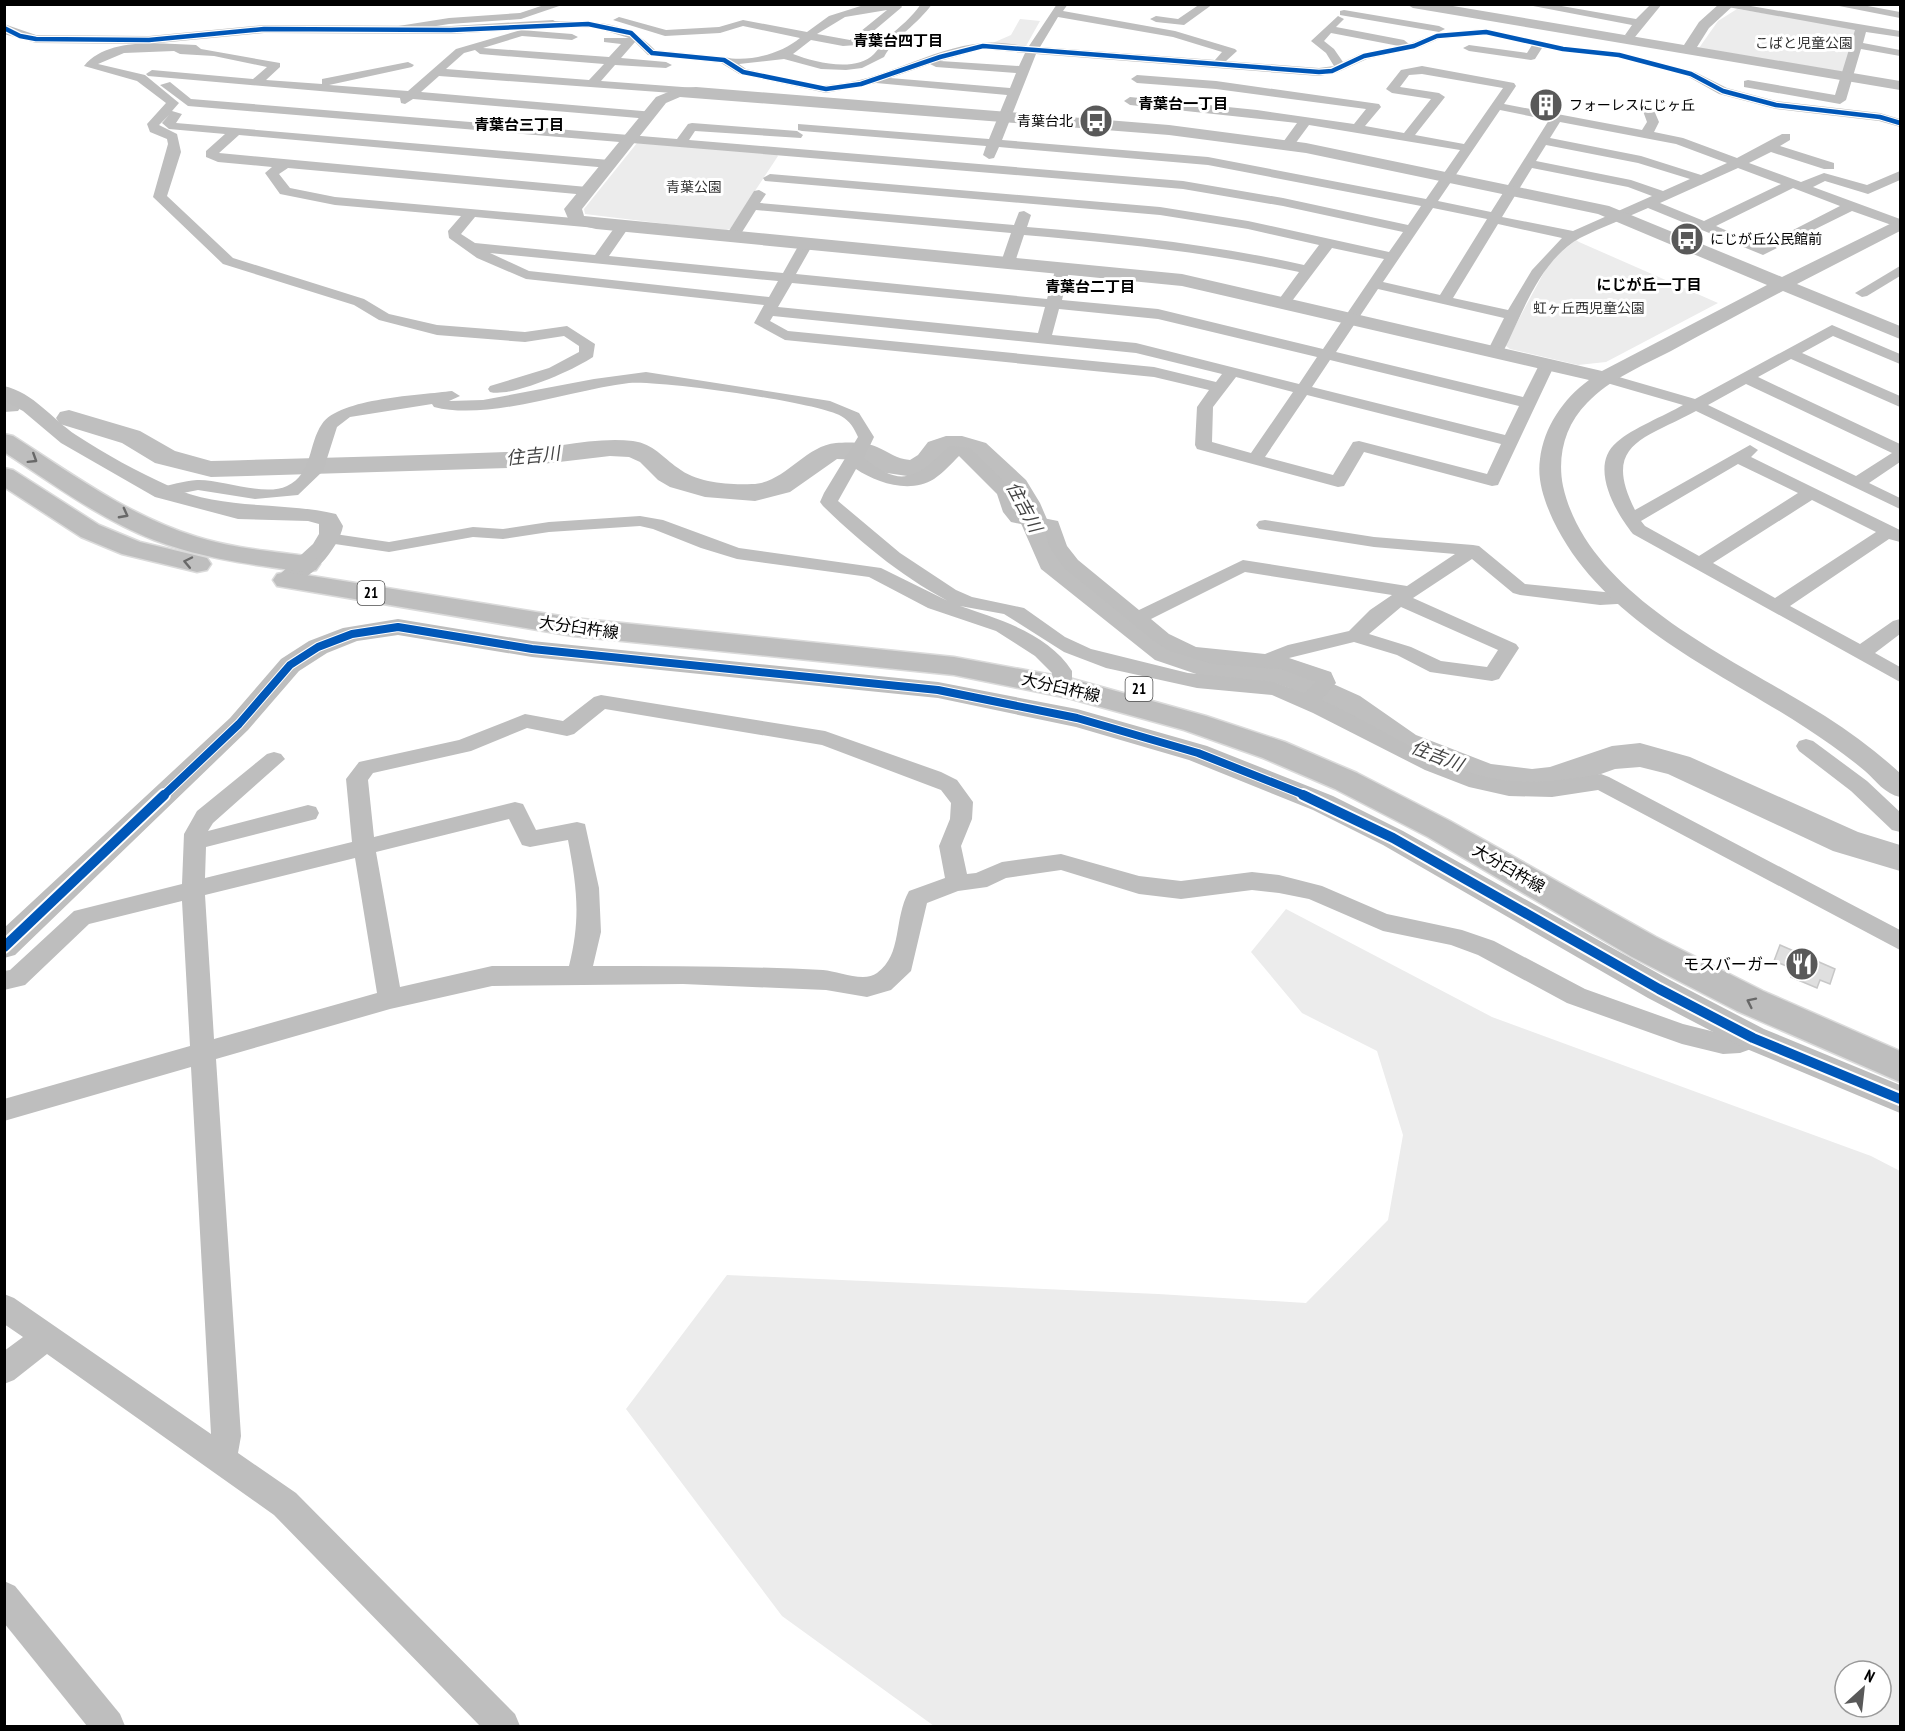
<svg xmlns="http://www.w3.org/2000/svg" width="1905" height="1731" viewBox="0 0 1905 1731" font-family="'PT Sans Narrow','Noto Sans JP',sans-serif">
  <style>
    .green { fill: #ececec; fill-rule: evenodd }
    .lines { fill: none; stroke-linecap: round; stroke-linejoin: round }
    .river { fill: #bfbfbf; fill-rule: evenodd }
    .building { fill: #dfdfdf; stroke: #c7c7c7; stroke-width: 1.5 }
    .primary-casing { stroke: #dbdbdb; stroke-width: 3 }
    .motorway-casing { stroke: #dbdbdb; stroke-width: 3 }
    .minor { fill: #bebebe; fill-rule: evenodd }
    .tertiary { fill: #bebebe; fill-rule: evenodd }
    .primary { fill: #bebebe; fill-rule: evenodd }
    .motorway { fill: #bebebe; fill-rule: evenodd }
    .cycleway-far2-casing { stroke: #fff; stroke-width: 7 }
    .cycleway-far1-casing { stroke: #fff; stroke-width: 10 }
    .cycleway-casing { stroke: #fff; stroke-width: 14 }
    .cycleway-far2 { stroke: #0057b8; stroke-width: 4.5 }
    .cycleway-far1 { stroke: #0057b8; stroke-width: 8 }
    .cycleway { stroke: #0057b8; stroke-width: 10 }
    .oneway { stroke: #686868 }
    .labels { text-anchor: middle; stroke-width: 6; stroke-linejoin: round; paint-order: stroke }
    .far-park-label { font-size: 14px; fill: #333; stroke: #fff }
    .far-poi-label { font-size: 14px; fill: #000; stroke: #fff; text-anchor: start }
    .far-neighbourhood-label { font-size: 15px; font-weight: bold; fill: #000; stroke: #fff }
    .shield { fill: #fff; stroke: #4c4c4c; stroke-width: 1.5 }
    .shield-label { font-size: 15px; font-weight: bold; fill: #000 }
    .street-label { font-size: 16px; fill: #000; stroke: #fff }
    .poi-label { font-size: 16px; fill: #000; stroke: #fff; text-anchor: end }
    .water-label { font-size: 18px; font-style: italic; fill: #444; stroke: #fff }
  </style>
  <rect width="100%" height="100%" fill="#fff"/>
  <g class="green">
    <path d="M1737,9l115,18 4,2 -13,43 -144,-24 19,-27z"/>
    <path d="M1020,19l20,2 -14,25 -38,-1 23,-10z"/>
    <path d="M637,143l138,10 3,3 -48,73 -7,2 -138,-17 -1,-5z"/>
    <path d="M1576,240l3,2 139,61 -112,59 -28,3 -68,-16 -5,-4 45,-84z"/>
    <path d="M1286,909l206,108 379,139 29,15v555h-966l-152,-110 -156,-207 101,-134 431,19 148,9 82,-83 15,-85 -26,-84 -75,-38 -51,-61zM1845,1671h36v36h-36z"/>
  </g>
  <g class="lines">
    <g class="river">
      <path d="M4,396l14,3 4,6 -4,6 -14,1z"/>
      <path d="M69,410l71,21 35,20 36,10c99,-3 197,-5 295,-9 40,-2 88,-16 127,-11 21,3 29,16 45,27 19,15 51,17 74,16 32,0 52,-38 84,-41 12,-1 30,-1 41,4 12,5 19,12 33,13l8,-5 10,-13 18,-6h16l24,7 40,37 14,23 24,56 113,87 40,14 61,3 33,11 49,22 56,39 75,29 41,5 18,-2 62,-21 28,-3 50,14 168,75 42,13v26l-67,-20 -165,-77 -28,-7 -25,2 -62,22 -21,2 -45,-5 -95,-37 -54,-39 -49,-24 -14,-5 -61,-3 -59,-20 -114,-91 -29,-66 -11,-18 -35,-30 -7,-3 -11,2 -10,13 -24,10 -34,-5 -20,-12 -23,-1 -47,33 -35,9 -50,-4 -35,-10 -12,-7 -18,-18 -11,-5 -19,-1 -102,12 -297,9 -56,-14 -33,-20 -62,-19 -4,-6 4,-6z"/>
    </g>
  </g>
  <path class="building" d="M1780,945l55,24 -5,15 -10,-4 -3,8 -26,-11 3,-8 -20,-8z"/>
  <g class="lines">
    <g class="primary-casing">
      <path id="primary" d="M287,572l286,46 381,39 115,21 137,38 79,26 72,31 93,48 206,116 107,54 137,60v31l-163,-71 -105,-54 -204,-120 -93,-48 -72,-31 -79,-28 -116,-32 -114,-23 -381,-39 -296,-50 -4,-6 4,-6z"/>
    </g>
    <g class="motorway-casing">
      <g id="motorway">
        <path d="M4,434l9,2c59,38 116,80 184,101 35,11 73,14 109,19l10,2 4,6 -4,6 -10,2c-51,-7 -103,-13 -152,-32 -54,-21 -101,-56 -150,-88z"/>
        <path d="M4,468l9,2 86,55 41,17 67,16 4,6 -4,6 -10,2 -75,-18 -41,-17 -77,-50z"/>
      </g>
    </g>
    <g class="minor">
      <path d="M547,4h18l-44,15 -72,5 -57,9 -6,-3 6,-3 57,-9 71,-5z"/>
      <path d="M867,4h33l2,3 -45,38 -14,1 -32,-6 -18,14c21,8 62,19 81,0 5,-5 8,-12 14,-17 12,-10 24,-20 33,-33h11c-14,20 -37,33 -48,53l-22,11 -16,2 -25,-1 -37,-10 -45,5 7,5c27,5 55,18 82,16 54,-3 101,-37 155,-42 14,-2 31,2 46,3l28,-42h11l-5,7 112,20 60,18 2,2 -11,10 93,7 15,-2 -8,-13 -15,-12 27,-25 6,3 -8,8 68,13 5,4 28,-11 49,-4 77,17 60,7 72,19 32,16 49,13 104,12 20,6v8l-21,-6 -103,-12 -57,-15 -32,-18 -68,-18 -77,-10 -7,11 -4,1 -62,-9 -6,-3 6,-3 58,8 5,-8 -46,-10 -47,4 -21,9 -51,11 -31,14 -17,3 -283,-22 -34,86 206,17 218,42 34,-49 -151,-25 -17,23 -5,1 -6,-4 16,-22 -167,-18 -6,-4 6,-4 127,13 97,14 12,-15 -150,-20 -79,-6 -6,-4 6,-4 79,6 163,23 2,3 -16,19 39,7 27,-34 -39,-6 -6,-4 15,-19 21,-4 92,17 2,3 -12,18 138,26 5,-8 -4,-11 10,-3 6,14 -5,10 29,6 54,20 45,-24h8v6l-10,6 54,17v6h-10l-53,-17 -22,11 52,19 23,-9 43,12 33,-14v9l-32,14 -43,-13 -12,6 87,32v9l-48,-17 -89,44 -115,-47c-22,10 -46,19 -68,30 -41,23 -57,75 -77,114l-8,5 -8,-5 17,-34 -126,-29 -42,63 187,45 18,-36 6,-2 8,5 -57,121 -6,1 -128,-34 -20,34 -6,1 -141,-38 -2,-4 2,-38 12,-17 -55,-13 -369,-37 -31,-17 10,-18 -238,-26 -49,-21 -28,-20 -1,-7 13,-15 -126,-11 -55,-11 -15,-21 7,-6 -54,-5 -12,-5v-6l19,-17 -56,-5 -7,-6 7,-8 -10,10 18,9 4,18 -14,44 66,62 131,41 25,15 48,11 88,7 42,-6 28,18 -2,13c-19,13 -82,41 -103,35l-2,-3 2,-3 59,-18 30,-16v-6l-15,-10 -39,6 -88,-7 -58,-15 -25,-15 -131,-41 -70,-67 15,-53 -1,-5 -17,-7 -3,-8 19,-21 -29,-22 -53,-15c25,-30 77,-22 112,-21l5,4 79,14v4l-14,13 56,4v-5l86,-17 6,3 -2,2 -83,18 79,6 48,-42 65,-19 51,4 6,3 -6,3 -50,-4 -39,12 126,9 12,-13 -17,-2v-4h25l-33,-10 -47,-2 -2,-2 6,-3c40,1 73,-2 102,29l69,7c23,6 57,-3 76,-19l-57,-12 -23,7 -55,3 -52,-16 6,-3 47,13 53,-3 24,-7 64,12 22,-16zM887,10l-37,30 -33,-6 28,-17zM1058,17l115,20 49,15 -7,8 -175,-13zM1331,33l68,13 -39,8 -17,8 -9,-13 -10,-8zM635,42l13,13 73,8 18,11 87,19 50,-10 131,12 -18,44 -191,-15v6l4,1 184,15 -3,9 6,4 5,-1 5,-11 209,18 213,41 -13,19 -125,-27 -100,-17 -494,-41 6,-9 106,7 2,-3 -6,-4 -105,-8 -4,1 -11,15 -486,-40 -21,-17 -10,3 28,21 995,83 100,17 120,26 -14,20 -141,-31 -88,-14 -390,-33 -7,4 2,3 395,34 88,14 71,16 -15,20c-94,-21 -182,-30 -277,-38l4,-12 -7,-4 -5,1 -5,13 -254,-22 6,-9 -7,-4 -5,1 -29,46 2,3h10l19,-30 255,23 -10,29 7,4 7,-4 9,-27c93,8 184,17 275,37l-22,30 7,4 5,-1 43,-57 52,11 -61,90 -165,-40 -96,-9 8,-33 -7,-4 -7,4 -9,32 -251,-25 17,-30 -7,-4 -5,1 -18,32 -174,-17 20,-29 -7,-4 -5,1 -22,31 -120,-12 -14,-9 14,-17 121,11 7,-4 -7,-4 -261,-23 -45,-9 -11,-14 9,-6 299,27 7,-4 -7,-4 -368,-34 20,-18 370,33 6,-4 -6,-4 -433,-37 6,-9 -10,-3 7,-8 -34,-28 -47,-11 26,-11 50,-2 6,3 34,2 53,11 -14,12 -101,-9 -6,4 2,2 252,22 1,5 4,1 8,-5 237,20 6,-4 -2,-3 -233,-20 18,-16 261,19v-6l-4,-1 -95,-7 14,-16 51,3 6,-3 -6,-3 -45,-4zM983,49l42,4 -6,13 -79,-5zM475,50l5,4 124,10 -15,16 -143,-11 18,-16zM930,64l6,3 80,6 -6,15 -120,-10zM1422,74l81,14 -39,56 -49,-9 30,-38 -6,-4 -39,-6 9,-12zM1500,110l49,10 -58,92 -53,-11zM1560,122l116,22 51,19 -26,12 -60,-19 -91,-18zM1546,145l92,18 52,16 -27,12 -32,-11 -95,-19zM1532,168l96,19 24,9 -79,35 -71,-14zM1738,168l43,16 -77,37 -44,-18zM1793,188l47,18 -78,40 -46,-20zM1433,208l54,11 -47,76 -57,-13zM1498,224l64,14 -30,32 -24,40 -55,-12zM490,253l288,28 -9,16 -240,-26zM792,283l253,24 -7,26 -260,-26zM1059,309l99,10 159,38 -18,27 -163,-41 -84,-8zM773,316l363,37 86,21 -6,8 -62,-15 -366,-36 -18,-10zM1330,360l189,46 -14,29 -193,-48zM1236,377l57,15 -42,61 -39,-11 1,-35zM1307,395l194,49 -14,30 -128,-33 -6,1 -20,33 -68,-18z"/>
      <path d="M1200,4h13l-29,21 -28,-3 -6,-3 6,-3 22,3z"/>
      <path d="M1523,4h27l86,15 15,-15h11l-27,33 -4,1 -6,-3 7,-10z"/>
      <path d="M1711,4h28l161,27v6l-34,-5 -3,11 37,7v6l-39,-7 -15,51 -6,4 -96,-17v-6l4,-1 87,15 20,-65z"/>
      <path d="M1829,4h28l43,8v6z"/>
      <path d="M1344,10l95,16 6,3 -6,3 -99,-17v-4z"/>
      <path d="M1900,266v10l-33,20 -5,1 -7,-4z"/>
      <path d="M1832,325l68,29v10l-67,-28 -31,17 98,43v11l-109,-48 -33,18 142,67v18l-31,21 31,15v11l-204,-98c-51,28 -95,32 -61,99l115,-65 8,5 -7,7 149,73v12l-11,-3 -99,67 70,38 33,-23 7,-2v15l-25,19 25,14v15l-267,-148c-17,-21 -45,-68 -16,-92 16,-14 47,-26 66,-37l-83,-24 -2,-3 2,-3h12l83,24zM1746,384l146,69 -36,23 -148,-71zM1738,464l60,29 -99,63 -54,-30 -4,-5zM1812,500l64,32 -101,66 -62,-35z"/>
      <path d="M646,372l184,29 29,12 15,24 -10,21c40,33 54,17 86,-12l20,2 41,40 12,26 35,7 9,25 11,14 61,50 104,-50 164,26 48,-32 -81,-7 -115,-18 -3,-4 3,-4 6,-1 109,17 99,8 6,1 46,38 109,11 2,4 -2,4 -34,2 -80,-10 -7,-2 -41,-34 -59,39 103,46 3,4 -20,31 -7,2 -62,-9 -33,-17 -43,-13 -65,16 42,14 5,11 -15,17c62,26 120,74 189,81 31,3 60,-2 91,-7l8,3 291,153v20l-302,-160 -46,7 -43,-1 -40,-9 -44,-17 -112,-57 -41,-18 -75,-7 -91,-20 -42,-16 -60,-38 -44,-8c39,13 89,28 112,65v16l-3,5h-14l-3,-5v-14l-17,-17 -39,-25 -68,-23 -59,-31 -132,-18 -36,-11 -48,-19 -13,-3 -91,6 -46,7 -30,-2 -84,15 -61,-9 -9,-5 9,-5 61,9 84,-15 30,2 46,-7 91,-6 23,4 76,28 142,20 75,37c-49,-24 -94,-61 -133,-99l-3,-4 4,-9 34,-56c-4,-9 -8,-16 -17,-21 -25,-14 -182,-36 -212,-33 -58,7 -140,38 -195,24l-2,-3 -82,13 -13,10 -14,44 -25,24 -43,4 -57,-9 -35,7 -9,-5 3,-4c13,-3 27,-7 40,-8 24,-1 67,17 90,6 26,-12 21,-42 35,-62 17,-26 100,-29 130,-33l8,5 -11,5 34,-1 111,-21zM959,456l38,38 6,18 8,10 33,7 5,17 15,22 91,74 15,9 42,13 68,5 36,13 -12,11 -30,-11 -86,-9 -97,-24 -26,-12 -41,-29 -52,-11 -16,-7 -56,-37 -62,-52 18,-32c21,14 54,25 78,10 9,-6 17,-15 25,-23zM1245,572l147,23 -22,15 -21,21 -61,14 -23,9 -69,-7 -27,-13 -18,-15zM1401,607l97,43 -11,17 -46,-6 -30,-14 -42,-13z"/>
      <path d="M601,695l224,36 116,41 16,8 16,22 -1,17 -11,27 6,28 9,-1 26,-11 59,-8 78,22 42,5 71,-9 27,3 43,11 65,28 75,16 32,11 91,48 98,35 40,10 16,-1 14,-5 9,3 3,7 -3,7 -22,8 -17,1 -41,-10 -115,-41 -89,-48 -27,-10 -68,-14 -74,-32 -30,-6 -27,-3 -71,9 -42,-5 -78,-24 -55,8 -19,9 -29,4 -31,12 -16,68 -20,19 -24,7 -41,-7 -143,-6 -191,2 -102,23 -174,50 25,377 -3,17 58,40 219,221 5,12h-40l-206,-211 -227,-161 -33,26 -10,4v-33l19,-14 -19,-13v-30l10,4 197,136 -20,-367 -187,54v-22l186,-53 -8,-145 -93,23 -64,61 -21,5v-19l6,-1 64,-59 108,-27 2,-50 13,-23 70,-57 7,-2 7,2 4,5 -72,64 -5,8 100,-26 8,2 3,6 -3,6 -110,28 -1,31 147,-36 -6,-63 13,-17 100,-22 66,-26 38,7 31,-24zM605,709l217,36 119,45 10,13 -1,16 -11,27 6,32 -36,13c-16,29 -6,63 -32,82 -13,10 -39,-2 -54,-3 -77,-4 -153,-4 -230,-4l8,-34 -2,-44 -14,-64 -8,-2 -41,8 -13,-26 -8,-2 -141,35 -6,-57 5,-7 98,-22 56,-23 40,8 7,-2zM509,819l13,26 8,2 38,-7c9,48 13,78 1,126h-77l-92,21 -24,-135zM355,858l22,135 -163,46 -9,-144z"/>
      <path d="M1806,739l7,2 54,40 33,31v20l-8,-2 -41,-39 -52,-40 -3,-5 3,-5z"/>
      <path d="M4,1581l11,5 105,128 5,12h-38l-83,-103z"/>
    </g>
    <g class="tertiary">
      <path d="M1406,4h35l243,41 15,-23 20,-18h16l-26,24 -12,19 203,34v9l-487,-82z"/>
      <path d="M553,20l7,4 -2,3 -107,7 -187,-1 -115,11 -113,-1 -32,-9v-10l32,11 113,1 115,-11 187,1z"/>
      <path d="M696,87l473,38 137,18 303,63 173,71 118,-58v12l-103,53 103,42v13l-117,-48c-38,20 -75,40 -112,60 -29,15 -61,28 -84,52 -22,22 -30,53 -24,83 25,112 174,174 262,230 27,17 52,36 75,57v24c-15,-3 -24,-16 -35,-26 -19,-16 -39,-30 -59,-43 -90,-59 -204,-106 -253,-208 -9,-20 -16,-40 -13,-61 4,-32 23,-60 49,-79l-407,-94 -586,-57 -26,-6 -6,-14 92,-112 22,-9zM680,97l489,38 137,18 292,61 169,71 -165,86 -420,-97 -598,-58 -2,-7 84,-106z"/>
      <path d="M4,386c30,7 48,33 72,49 29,19 62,37 93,51 53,25 112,15 167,28l7,12c-4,23 -40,65 -64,59l-4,-5 4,-5 34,-31 6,-10v-10l-11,-3 -70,-2 -83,-22 -94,-54 -38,-32 -19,-10z"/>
      <path d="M398,619l134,22 406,41 139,27 130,37 126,50 70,35 267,149 94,49 136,56v28l-158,-66 -94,-49 -265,-153 -70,-35 -124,-50 -113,-33 -138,-29 -406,-41 -134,-22 -41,6 -30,12 -28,18 -51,59 -233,225 -11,3v-30l226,-210 51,-59 28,-18 34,-13z"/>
    </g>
    <use href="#primary" class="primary"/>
    <use href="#motorway" class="motorway"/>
    <g class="cycleway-far2-casing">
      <path id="cycleway-far2" d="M4,28l16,8 16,3 113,1 115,-11 187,1 137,-6 43,9 21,20 72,7 19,12 83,17 35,-5 79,-27 43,-11 336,26 13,-1 32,-15 50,-10 23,-10 49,-4 77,17 56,6 72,19 32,17 53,14 104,12 20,6"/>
    </g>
    <g class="cycleway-far1-casing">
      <path id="cycleway-far1" d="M163,796l76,-72 51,-59 28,-18 34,-13 46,-7 134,22 406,41 139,28 121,35 109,43"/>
    </g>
    <g class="cycleway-casing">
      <g id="cycleway">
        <path d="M1303,795l90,43 266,151 94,49 147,61"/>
        <path d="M4,947l160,-152"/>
      </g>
    </g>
    <use href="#cycleway-far2" class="cycleway-far2"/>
    <use href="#cycleway-far1" class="cycleway-far1"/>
    <use href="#cycleway" class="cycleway"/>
  </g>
  <defs><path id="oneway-chevron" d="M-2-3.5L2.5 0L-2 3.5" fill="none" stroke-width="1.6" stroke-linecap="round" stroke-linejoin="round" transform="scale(1.5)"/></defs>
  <g class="oneway">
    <use href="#oneway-chevron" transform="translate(33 459) rotate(32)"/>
    <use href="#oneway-chevron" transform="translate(124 514) rotate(28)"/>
    <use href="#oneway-chevron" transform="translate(188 562) rotate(-168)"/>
    <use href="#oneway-chevron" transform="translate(1751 1002) rotate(-154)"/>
  </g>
  <defs>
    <g id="building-disc" transform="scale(1.725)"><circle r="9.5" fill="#595959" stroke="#fff"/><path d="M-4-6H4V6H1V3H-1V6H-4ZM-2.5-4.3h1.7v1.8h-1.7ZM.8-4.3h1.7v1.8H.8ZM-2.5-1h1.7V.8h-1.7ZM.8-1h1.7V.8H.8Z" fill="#fff"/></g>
    <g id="bus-disc" transform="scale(1.725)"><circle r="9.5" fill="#595959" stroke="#fff"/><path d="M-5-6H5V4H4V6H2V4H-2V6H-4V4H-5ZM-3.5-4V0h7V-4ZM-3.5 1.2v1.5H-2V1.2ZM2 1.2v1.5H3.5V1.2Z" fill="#fff"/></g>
    <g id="restaurant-disc" transform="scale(1.725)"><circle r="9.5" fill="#595959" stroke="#fff"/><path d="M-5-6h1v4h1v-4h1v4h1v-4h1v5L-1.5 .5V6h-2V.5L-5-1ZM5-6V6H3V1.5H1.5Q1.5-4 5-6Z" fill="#fff"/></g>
  </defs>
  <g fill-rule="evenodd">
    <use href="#building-disc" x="1546" y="105"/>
    <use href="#bus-disc" x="1096" y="121"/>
    <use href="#bus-disc" x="1687" y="239"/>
    <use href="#restaurant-disc" x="1802" y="964"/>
  </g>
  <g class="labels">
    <g class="far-park-label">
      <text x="1804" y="48">こばと児童公園</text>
      <text x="694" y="192">青葉公園</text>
      <text x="1589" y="313">虹ヶ丘西児童公園</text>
    </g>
    <g class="far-poi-label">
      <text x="1569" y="110">フォーレスにじヶ丘</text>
      <text x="1073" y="126" text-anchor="end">青葉台北</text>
      <text x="1710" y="244">にじが丘公民館前</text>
    </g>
    <g class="far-neighbourhood-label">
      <text x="898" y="46">青葉台四丁目</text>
      <text x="1183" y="109">青葉台一丁目</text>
      <text x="519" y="130">青葉台三丁目</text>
      <text x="1649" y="290">にじが丘一丁目</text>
      <text x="1090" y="292">青葉台二丁目</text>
    </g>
    <g class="shield">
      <rect x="357.5" y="581" width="27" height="24" rx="4.5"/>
      <rect x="1125.5" y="677" width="27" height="24" rx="4.5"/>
    </g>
    <g class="shield-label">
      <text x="371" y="598">21</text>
      <text x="1139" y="694">21</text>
    </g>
    <g class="street-label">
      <text transform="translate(579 627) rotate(8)" y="6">大分臼杵線</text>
      <text transform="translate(1061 687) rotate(13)" y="6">大分臼杵線</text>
      <text transform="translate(1509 868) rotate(30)" y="6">大分臼杵線</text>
    </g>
    <g class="poi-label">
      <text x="1779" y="970">モスバーガー</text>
    </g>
    <g class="water-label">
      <text transform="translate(533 456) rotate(-6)" y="6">住吉川</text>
      <text transform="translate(1024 507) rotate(62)" y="6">住吉川</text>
      <text transform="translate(1437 756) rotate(21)" y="6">住吉川</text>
    </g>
  </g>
  <rect width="1905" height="1731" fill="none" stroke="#000000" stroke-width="12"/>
  <g transform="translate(1863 1689) rotate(27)"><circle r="28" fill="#ffffff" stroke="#999999" stroke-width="1.5"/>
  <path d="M0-4.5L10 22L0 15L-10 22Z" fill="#595959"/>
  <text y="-9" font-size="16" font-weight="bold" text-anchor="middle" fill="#000000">N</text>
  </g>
</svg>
